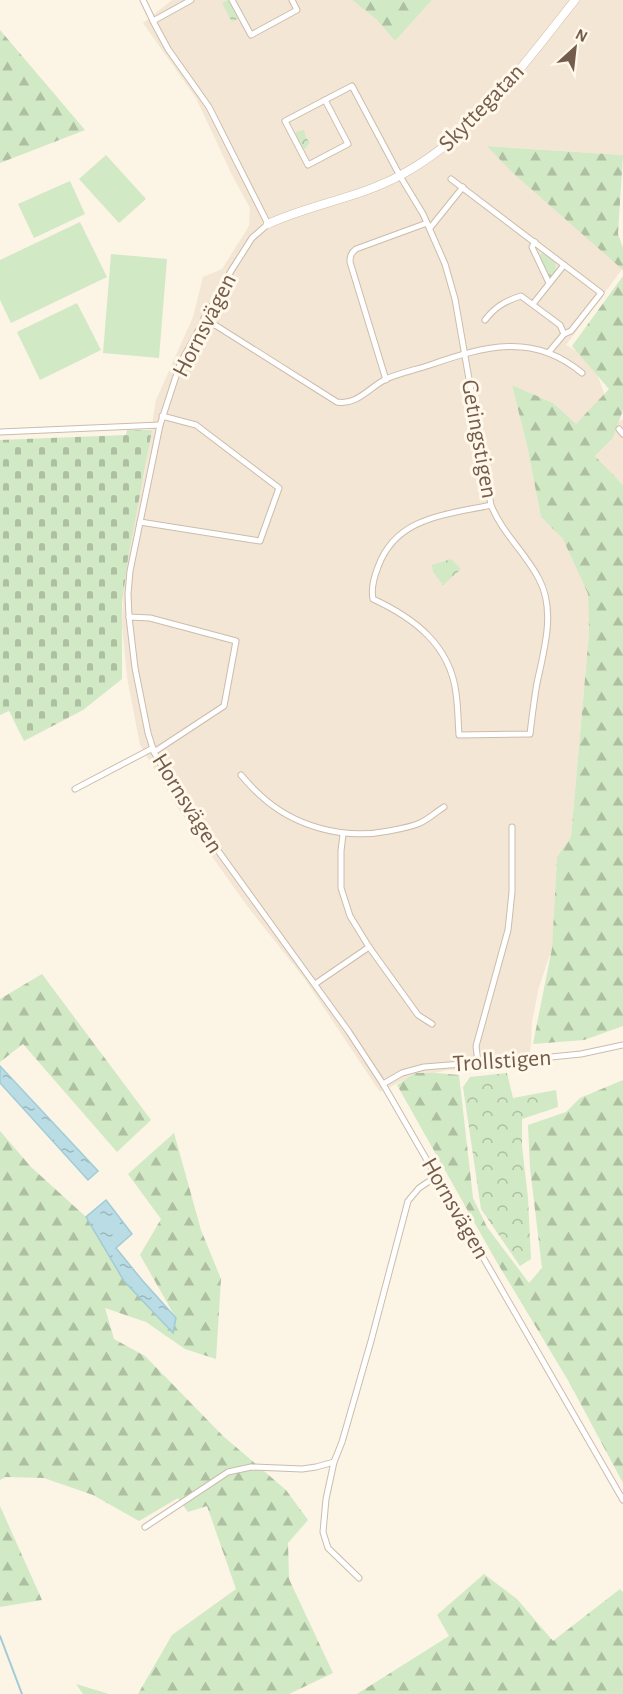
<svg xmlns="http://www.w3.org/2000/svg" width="623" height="1694" viewBox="0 0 623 1694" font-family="'Alegreya Sans',sans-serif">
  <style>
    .residential { fill: #f3e6d4 }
    .forest { fill: url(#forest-firs) }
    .cemetery { fill: url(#cemetery-stones) }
    .park { fill: url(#park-crowns) }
    .garden { fill: #d1e9c4 }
    .water { fill: url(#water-ripples); stroke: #a0ccd7; stroke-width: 1.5 }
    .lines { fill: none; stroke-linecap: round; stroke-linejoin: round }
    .stream { stroke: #a0ccd7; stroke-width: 2 }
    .street-casing { stroke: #cdbcac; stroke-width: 7 }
    .secondary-casing { stroke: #d0bda9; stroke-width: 9 }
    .street { stroke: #fff; stroke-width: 5 }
    .secondary { stroke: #fff; stroke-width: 8 }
    .labels { text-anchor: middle; stroke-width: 6; stroke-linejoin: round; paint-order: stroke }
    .street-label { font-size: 24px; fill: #745c4b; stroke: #fff8eb }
  </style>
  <defs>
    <pattern id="forest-firs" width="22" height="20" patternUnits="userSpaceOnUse" patternTransform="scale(1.5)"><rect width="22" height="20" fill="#d1e9c4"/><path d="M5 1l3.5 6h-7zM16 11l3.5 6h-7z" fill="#aec0a1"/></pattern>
    <pattern id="cemetery-stones" width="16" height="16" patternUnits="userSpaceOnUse" patternTransform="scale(1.5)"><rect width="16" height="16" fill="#d1e9c4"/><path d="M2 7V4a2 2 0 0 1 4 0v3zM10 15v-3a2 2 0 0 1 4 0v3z" fill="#aec0a1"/></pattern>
    <pattern id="park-crowns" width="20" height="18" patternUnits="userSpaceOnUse" patternTransform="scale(1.5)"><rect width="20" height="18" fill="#d1e9c4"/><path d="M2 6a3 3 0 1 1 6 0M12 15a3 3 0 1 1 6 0" fill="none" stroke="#aec0a1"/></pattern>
    <pattern id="water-ripples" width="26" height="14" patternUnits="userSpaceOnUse" patternTransform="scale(1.5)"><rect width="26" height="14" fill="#badde5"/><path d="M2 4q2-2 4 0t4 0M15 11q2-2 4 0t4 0" fill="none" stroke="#9cb6bc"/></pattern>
  </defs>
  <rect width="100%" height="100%" fill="#fcf4e5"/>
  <g class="residential">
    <path d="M172,0h180l25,20 18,21 37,-41h191v155l-135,-9 135,122 -57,77 26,15 13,36 -30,29 -22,-22 -41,-18 16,65 13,67 22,22 25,55 1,39 -18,204 -14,20 -5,91 -13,39 -7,34 -1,24 -3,20 -80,5 -42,9 -26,13 -76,-114 -56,-71 -69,-97 -39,-65 -13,-68 -5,-51 3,-71 19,-80 12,-75 37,-83 10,-40 19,-8 27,-43 1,-18 -18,-33 -36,-77 -53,-75z"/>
    <path d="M623,419v66l-28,-29 18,-18 5,-16z"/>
  </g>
  <g class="forest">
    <path d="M352,0h80l-37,41 -18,-21z"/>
    <path d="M0,30l85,100 -85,33z"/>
    <path d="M487,146l136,9 -5,79 5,14v22l-110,-97z"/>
    <path d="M623,276v134l-10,28 -18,18 28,29v541l-39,14 -51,4 19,-96 5,-91 14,-20 18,-204 -1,-39 -25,-55 -22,-22 -13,-67 -16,-65 41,18 23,21 33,-35 -37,-43z"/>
    <path d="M42,974l109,146 -34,32 -94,-108 -23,18v-63z"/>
    <path d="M415,1073h22l22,2 14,123 14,29 42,56 13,-15 -12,-100 -2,-43 38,-13 14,-14 43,-18v403l-54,-101 -74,-123 -98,-174z"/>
    <path d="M0,1131l31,36 55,50 38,64 49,51 3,-14 -36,-63 21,-36 -33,-45 46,-41 27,97 20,49 -5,80 -31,-10 -39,-27 -41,-14 9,31 31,17 78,80 63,54 22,30 -20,23 1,36 44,94 -44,21h-151l34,-59 64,-46 -29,-83 -19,6 -10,-14 -39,23 -46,-26 -49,-17 -39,-1 -5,3z"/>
    <path d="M0,1506l42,94 -42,7z"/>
    <path d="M484,1574l33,25 36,42 67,-52 3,3v102h-266l92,-58 -12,-21z"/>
    <path d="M76,1684l33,10h-26z"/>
  </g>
  <path class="cemetery" d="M127,430h25l-24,128 -6,45v76l-39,31 -59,31 -15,-30 -9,4v-275l126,-5z"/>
  <g class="park">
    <path d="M228,0l11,18 -7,4 -10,-19z"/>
    <path d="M304,130l2,8 4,4 -5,7c-6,-3 -10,-10 -9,-17z"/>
    <path d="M544,252l11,10 1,9 -6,7 -12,-21z"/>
    <path d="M451,559l10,10 -18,16 -10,-13 -1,-7z"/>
    <path d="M507,1073l6,25 43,-8 2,17 -36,12v27l6,52 3,61 -11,7 -39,-57 -18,-122 7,-10z"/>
  </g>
  <g class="garden">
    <path d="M106,155l40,44 -27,24 -40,-44z"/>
    <path d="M70,181l15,33 -51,24 -16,-34z"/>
    <path d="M80,222l27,55 -96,46 -11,-23v-40z"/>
    <path d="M111,254l56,5 -8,99 -56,-5z"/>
    <path d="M77,303l24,47 -61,30 -23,-48z"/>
  </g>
  <g class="water">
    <path d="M0,1066l98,105 -10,9 -88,-97z"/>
    <path d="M106,1200l26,34 -16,14 26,32 34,38 -3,15 -49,-52 -38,-64z"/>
  </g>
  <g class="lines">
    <path class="stream" d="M0,1636l22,58"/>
    <g class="street-casing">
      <g id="street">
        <path d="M143,0l11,23 14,26 41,58 59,117 -16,14 -21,33 -51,93 -20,61 -30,146 -2,23 1,23 6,51 13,65 6,19 20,36 32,46 143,198 34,52 240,416"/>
        <path d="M232,0l19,35 46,-25 -5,-10"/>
        <path d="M153,21l38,-21"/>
        <path d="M325,100l27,-14 48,90 23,38 22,50 10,35 36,206c11,28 34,47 48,74 17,32 5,71 -2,104 -3,17 -5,34 -7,51l-71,1c-1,-14 -1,-29 -3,-42 -6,-48 -42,-75 -83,-94 -2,-10 1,-22 5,-32 18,-50 67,-52 113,-62"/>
        <path d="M325,100l23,44 -40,21 -23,-44z"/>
        <path d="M451,179l150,114 -30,38 -7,3 -15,18"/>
        <path d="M430,228l33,-41"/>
        <path d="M535,242l-3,5 17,36"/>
        <path d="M533,304l31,-39"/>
        <path d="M204,318l133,84c19,4 33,-15 49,-23 13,-6 29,-9 44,-14 55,-19 103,-33 152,8"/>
        <path d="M485,320c10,-13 20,-19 36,-24l39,29 4,9"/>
        <path d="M386,380l-36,-118c0,-6 1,-9 6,-13l71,-26"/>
        <path d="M619,429l4,5"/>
        <path d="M0,432l160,-7"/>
        <path d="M140,522l120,19 19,-53 -83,-63 -34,-9"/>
        <path d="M129,617l21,1 86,23 -12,65 -70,46"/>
        <path d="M241,775c6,7 12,14 19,20 34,32 84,45 129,36 11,-2 22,-4 31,-8 9,-4 16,-11 24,-16"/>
        <path d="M75,789l78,-41"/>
        <path d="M343,834l-2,17v37l9,28 19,31 49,68 14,9"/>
        <path d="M315,984l54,-37"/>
        <path d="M478,1062l-2,-16 32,-116 4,-38v-65"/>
        <path d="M383,1084l19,-11 22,-6 127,-10 30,-3 42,-9"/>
        <path d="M145,1527l83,-55 23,-5 51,2 14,-2 18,-5"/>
        <path d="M359,1578l-31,-30 -5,-16 3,-33 8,-37 8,-20 29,-101 37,-140 11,-13 18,-12"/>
      </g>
    </g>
    <g class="secondary-casing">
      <path id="secondary" d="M268,224c43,-20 91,-26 133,-49 74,-40 123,-111 174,-175"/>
    </g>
    <use href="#street" class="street"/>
    <use href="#secondary" class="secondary"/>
  </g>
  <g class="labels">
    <g class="street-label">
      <text transform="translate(481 107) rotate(-46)" y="8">Skyttegatan</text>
      <text transform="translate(204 325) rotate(-63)" y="8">Hornsvägen</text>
      <text transform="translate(480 439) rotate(80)" y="8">Getingstigen</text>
      <text transform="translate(188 803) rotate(58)" y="8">Hornsvägen</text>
      <text transform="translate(502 1060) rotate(-4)" y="8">Trollstigen</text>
      <text transform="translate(456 1208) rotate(60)" y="8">Hornsvägen</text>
    </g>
  </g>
  <g transform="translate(575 48) rotate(27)" stroke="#fff8eb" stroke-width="4.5" paint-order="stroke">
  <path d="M0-4.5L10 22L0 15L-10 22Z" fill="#745c4b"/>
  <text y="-9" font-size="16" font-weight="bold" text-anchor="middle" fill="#745c4b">N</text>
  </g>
</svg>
